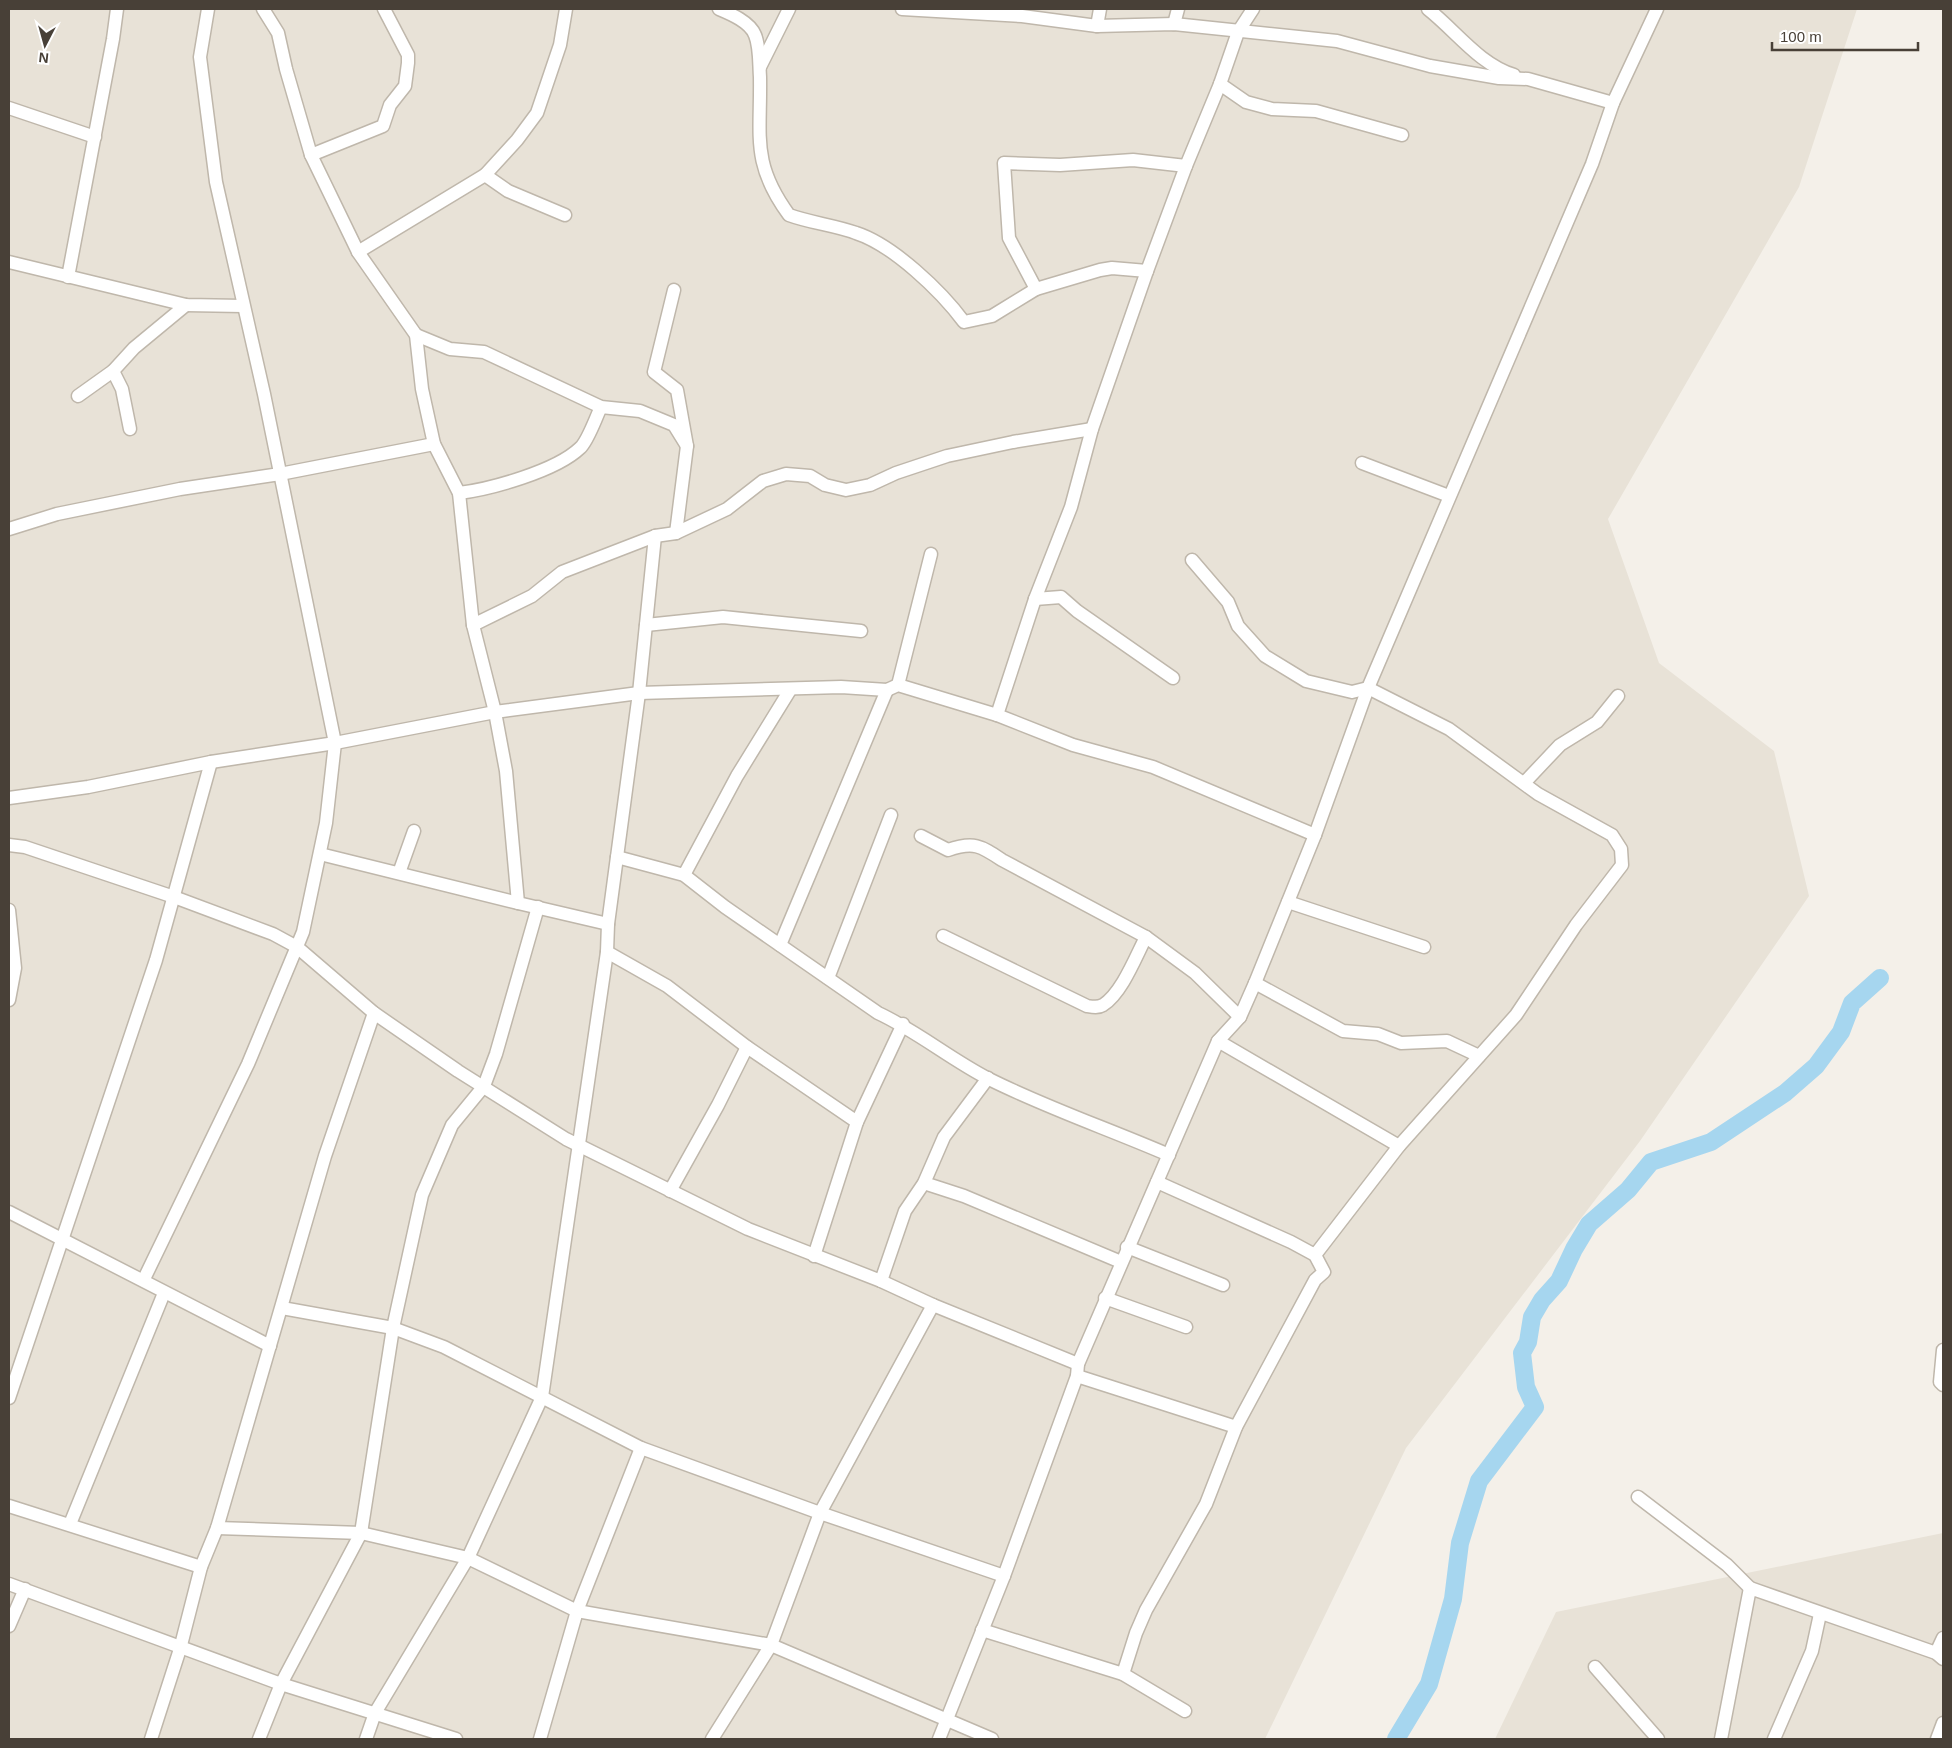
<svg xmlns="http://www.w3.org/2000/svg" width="1952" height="1748" viewBox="0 0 1952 1748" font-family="Arial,sans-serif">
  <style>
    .residential { fill: #e8e2d7 }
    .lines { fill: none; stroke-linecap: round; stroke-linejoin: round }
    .river { stroke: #a6d6ef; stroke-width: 18 }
    .minor-casing { stroke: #bfb7ab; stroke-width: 15 }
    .minor { stroke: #fff; stroke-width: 12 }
  </style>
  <rect width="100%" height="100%" fill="#f4f0e9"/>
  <g class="residential">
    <path d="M9,9h1848l-58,178 -191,332 51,144 115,88 35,145 -169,245 -234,307 -141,291h-1256z"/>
    <path d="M1943,1533v206h-448l61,-127z"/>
  </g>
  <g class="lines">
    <path class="river" d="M1396,1739l33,-55 24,-85 7,-56 19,-62 56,-74 -9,-20 -4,-34 6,-11 4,-25 10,-17 17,-19 15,-32 15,-25 39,-34 23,-28 60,-20 74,-49 31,-27 25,-34 11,-29 28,-25"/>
    <g class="minor-casing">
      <g id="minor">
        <path d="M263,9l15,24 8,36 25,86 47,97 58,83 6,54 12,55 25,49 14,132 22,87 11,59 12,132 90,21"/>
        <path d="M719,9c12,5 31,13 36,26 5,12 4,29 5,42 1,60 -9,86 29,138 22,8 45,10 67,18 37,12 85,58 108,89l28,-6 44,-27 64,-19 12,-2 35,3"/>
        <path d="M902,9l120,7 75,10 77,-2 163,17 93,25 69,12 29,1 85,24"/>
        <path d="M1428,9c29,23 51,55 86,66"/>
        <path d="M1174,24l4,-15"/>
        <path d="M1097,26l3,-17"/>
        <path d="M760,67l29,-58"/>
        <path d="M1220,84l26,18 26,7 44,2 86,24"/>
        <path d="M9,108l86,29"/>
        <path d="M311,155l72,-29 7,-21 15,-19 3,-23v-8l-24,-46"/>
        <path d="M485,175l23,16 57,24"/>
        <path d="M358,252l127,-77 32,-35 20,-27 23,-68 6,-36"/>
        <path d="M9,262l177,43 57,1"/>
        <path d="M68,277l45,-238 4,-30"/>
        <path d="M1036,289l-27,-51 -5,-75 56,2 73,-5 53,6"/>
        <path d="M674,290l-20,82 23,18 10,56 -11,87"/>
        <path d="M416,335l34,14 34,3 117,55 39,4 34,14 13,21"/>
        <path d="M78,396l35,-25"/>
        <path d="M130,429l-8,-40 -9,-18 21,-23 52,-43"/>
        <path d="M1362,463l87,33"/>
        <path d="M459,493c32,-4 97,-22 121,-45 8,-7 16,-31 21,-41"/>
        <path d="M9,529l48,-15 123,-25 100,-15 154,-30"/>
        <path d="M1192,560l36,42 10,24 27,30 41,25 46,11 16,-4 81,41 89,65 74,41 9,14 1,16 -46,60 -60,90 -117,131 -84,109"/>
        <path d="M1035,599l26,-2 16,14 96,67"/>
        <path d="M473,625l59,-29 30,-24 93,-36 21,-3 51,-24 36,-28 23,-7 24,2 15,9 21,5 24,-5 26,-12 51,-17 66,-14 79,-13"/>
        <path d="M646,625l77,-8 138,14"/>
        <path d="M898,685l33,-131"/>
        <path d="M997,715l38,-116 36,-92 21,-78 55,-158 39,-105 34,-82 18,-52 15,-23"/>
        <path d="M1524,783l36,-38 37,-23 21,-26"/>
        <path d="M9,798l79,-11 123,-25 124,-19 160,-31 144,-19 202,-6 46,3 11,-5 99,30 76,30 80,22 162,68"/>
        <path d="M921,836l27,14c26,-9 33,-4 54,10l144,77 49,36 45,44"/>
        <path d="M9,845l16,2 149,50 99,37 24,13 77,66 84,58 108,68 182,90 133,52 52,24 145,59"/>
        <path d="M320,854l198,49"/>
        <path d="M617,857l67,18 41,32 153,106c39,18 72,46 111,66 58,29 120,50 180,76"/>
        <path d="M399,873l15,-42"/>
        <path d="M684,875l53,-99 53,-86"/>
        <path d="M1288,902l136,45"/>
        <path d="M9,910l6,58 -6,32"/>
        <path d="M943,936l144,70c6,1 11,2 16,-1 19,-12 33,-49 43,-68"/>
        <path d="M780,945l107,-255"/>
        <path d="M607,952l60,34 80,61 110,75"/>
        <path d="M828,978l63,-163"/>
        <path d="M1255,983l88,48 35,3 23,9 46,-2 32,15"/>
        <path d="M1218,1041l181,105"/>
        <path d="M924,1183l40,13 157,66"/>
        <path d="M670,1191l48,-86 29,-58"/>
        <path d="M9,1212l261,134"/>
        <path d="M1127,1247l96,38"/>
        <path d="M814,1256l43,-134 46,-98"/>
        <path d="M144,1279l104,-215 55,-132 23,-109 9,-80 -71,-349 -48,-212 -16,-125 8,-48"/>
        <path d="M881,1281l24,-70 19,-28 20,-46 44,-59"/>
        <path d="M1105,1298l81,29"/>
        <path d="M282,1308l111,20 51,19 197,101 179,65 184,63"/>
        <path d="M1943,1350l-3,32 3,3"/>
        <path d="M1077,1376l159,51"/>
        <path d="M9,1398l147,-438 55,-198"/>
        <path d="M1638,1497l89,68 23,23"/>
        <path d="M9,1506l192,61"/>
        <path d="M70,1524l94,-231"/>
        <path d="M217,1528l144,5 107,25 109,53 194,34 221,94"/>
        <path d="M9,1584l272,100 175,55"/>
        <path d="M9,1626l16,-37"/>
        <path d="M982,1630l141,44 62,37"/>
        <path d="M1936,1653l7,-15"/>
        <path d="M1595,1667l63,72"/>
        <path d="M1123,1674l13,-41 10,-23 60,-106 30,-77 79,-147 9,-8 -9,-17 -24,-13 -134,-60"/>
        <path d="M151,1739l29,-90 21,-82 16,-39 108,-372 49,-143"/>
        <path d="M259,1739l22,-55 80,-151 32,-205 29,-133 30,-70 32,-39 12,-32 42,-147"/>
        <path d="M366,1739l9,-26 93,-155 74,-161 65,-445 1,-28 31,-231 16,-157"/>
        <path d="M540,1739l37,-128 64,-163"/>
        <path d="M712,1739l59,-94 49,-132 113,-208"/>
        <path d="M939,1739l65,-163 73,-200 1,-12 140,-323 22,-24 15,-34 60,-148 53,-147 224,-524 21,-61 44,-94"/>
        <path d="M1721,1739l29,-151 186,65 7,6"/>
        <path d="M1774,1739l38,-88 8,-37"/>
        <path d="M1937,1739l6,-16"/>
      </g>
    </g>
    <use href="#minor" class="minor"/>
  </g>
  <rect width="1952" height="1748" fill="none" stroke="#484037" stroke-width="20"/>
  <g transform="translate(45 45) rotate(186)" stroke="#ffffff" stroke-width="4" paint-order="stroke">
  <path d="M0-4L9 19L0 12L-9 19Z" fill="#484037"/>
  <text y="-8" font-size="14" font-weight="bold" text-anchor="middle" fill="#484037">N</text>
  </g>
  <path d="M1772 42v8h146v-8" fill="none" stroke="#484037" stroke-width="2.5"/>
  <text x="1780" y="42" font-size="15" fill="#484037" stroke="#ffffff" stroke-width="4" paint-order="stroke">100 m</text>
</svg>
